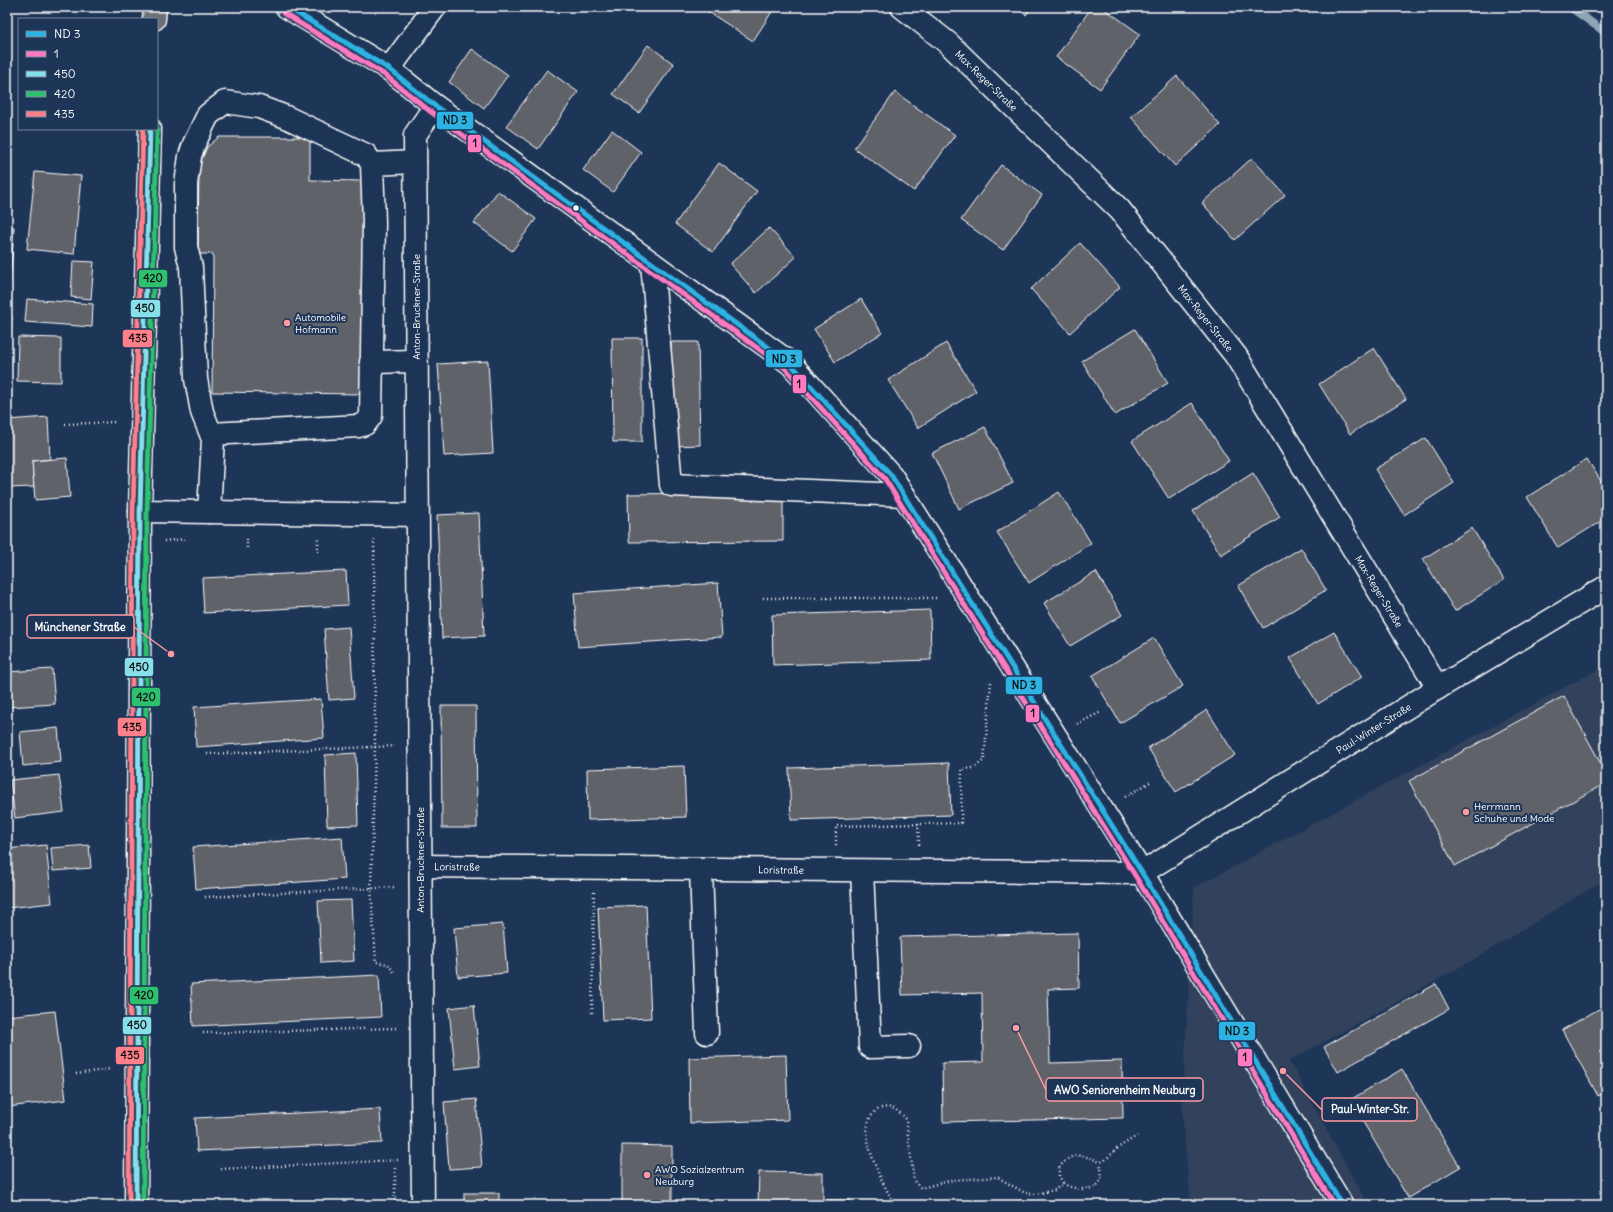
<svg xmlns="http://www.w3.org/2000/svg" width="1613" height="1212" viewBox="0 0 1613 1212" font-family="Delius,sans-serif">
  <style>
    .built { fill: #31425d }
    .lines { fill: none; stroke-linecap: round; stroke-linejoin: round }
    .stream { stroke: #8ca6b5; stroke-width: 8 }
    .building { fill: #61626b; stroke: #fff }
    .minor-casing { stroke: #fff; stroke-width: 25 }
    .major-casing { stroke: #fff; stroke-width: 25 }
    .path { stroke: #fff; stroke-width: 2.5; stroke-dasharray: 1 3; stroke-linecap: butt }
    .minor { stroke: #1d3557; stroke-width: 22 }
    .major { stroke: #6b6f75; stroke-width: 22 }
    .bus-1-casing { stroke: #1d3557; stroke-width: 8 }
    .bus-2-casing { stroke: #1d3557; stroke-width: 8 }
    .bus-3-casing { stroke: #1d3557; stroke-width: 8 }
    .bus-4-casing { stroke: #1d3557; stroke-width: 8 }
    .bus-5-casing { stroke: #1d3557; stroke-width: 8 }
    .bus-1 { stroke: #2db2e4; stroke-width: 5 }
    .bus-2 { stroke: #fe7ac1; stroke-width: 5 }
    .bus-3 { stroke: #87dfe9; stroke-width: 5 }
    .bus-4 { stroke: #2dc16e; stroke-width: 5 }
    .bus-5 { stroke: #ff808a; stroke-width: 5 }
    .bus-dot { fill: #fff; stroke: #1d3557; stroke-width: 1.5 }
    .poi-dot { fill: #ff9aa2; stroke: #1d3557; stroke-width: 1.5 }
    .labels { text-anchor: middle; stroke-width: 4; stroke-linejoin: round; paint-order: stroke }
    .street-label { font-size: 10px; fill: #fff; stroke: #1d3557 }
    .poi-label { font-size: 10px; fill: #fff; stroke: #1d3557; text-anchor: start }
    .leader { fill: none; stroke: #ff9aa2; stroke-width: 1.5 }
    .callout-dot { fill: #ff9aa2; stroke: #1d3557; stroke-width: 1.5 }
    .callout { fill: #1d3557; stroke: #ff9aa2; stroke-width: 1.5 }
    .callout-label { font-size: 11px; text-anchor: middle; font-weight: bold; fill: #fff }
    .line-badge { stroke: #1d3557; stroke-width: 1.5 }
    .pale-badge-label { font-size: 11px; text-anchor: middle; font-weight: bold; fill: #111 }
  </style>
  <rect width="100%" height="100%" fill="#1d3557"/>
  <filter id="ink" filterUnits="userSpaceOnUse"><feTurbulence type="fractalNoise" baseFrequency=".025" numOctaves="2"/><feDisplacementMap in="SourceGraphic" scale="8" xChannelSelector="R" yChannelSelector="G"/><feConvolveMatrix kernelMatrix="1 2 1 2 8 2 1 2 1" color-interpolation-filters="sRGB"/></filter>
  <g filter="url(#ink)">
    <path class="built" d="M1606,665v214l-135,82 -182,100 79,144h-177l-9,-92 12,-225z"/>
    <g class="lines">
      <path class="stream" d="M1570,7l36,26"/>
    </g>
    <g class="building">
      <path d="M705,7h70l-22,34 -49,-32z"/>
      <path d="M1015,7h17l-6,8z"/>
      <path d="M1092,7h10l38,27 -40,55 -44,-32z"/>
      <path d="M648,45l26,19 -35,49 -26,-19z"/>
      <path d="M472,49l36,26 -24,33 -35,-26z"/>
      <path d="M547,70l31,22 -40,57 -32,-23z"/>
      <path d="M1177,76l43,49 -45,41 -44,-49z"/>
      <path d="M895,92l60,43 -41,56 -60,-43z"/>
      <path d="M612,130l29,22 -28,40 -30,-22z"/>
      <path d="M219,137h91v43l53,1 -2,213 -149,-2 1,-138h-15l1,-88 8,-19z"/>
      <path d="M1252,158l33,37 -50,45 -33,-37z"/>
      <path d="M719,163l38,28 -44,61 -38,-28z"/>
      <path d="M1001,165l41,30 -39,55 -42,-30z"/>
      <path d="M35,172l46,4 -7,78 -47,-5z"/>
      <path d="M498,191l38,28 -24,32 -38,-28z"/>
      <path d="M7,227h7l-5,73h-2z"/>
      <path d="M769,228l27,29 -40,36 -26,-29z"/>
      <path d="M1080,243l40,44 -50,46 -39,-44z"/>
      <path d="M73,261l21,1 -3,37 -20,-2z"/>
      <path d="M27,299l66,5 -1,23 -67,-5z"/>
      <path d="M861,299l21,34 -47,29 -21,-33z"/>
      <path d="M7,316l5,1 -3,32h-2z"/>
      <path d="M1135,329l33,54 -53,32 -33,-54z"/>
      <path d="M18,337l43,1v44l-44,-1z"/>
      <path d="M612,338h30v104h-29z"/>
      <path d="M671,342h27l2,103 -27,1z"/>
      <path d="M946,343l30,48 -58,37 -30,-48z"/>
      <path d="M1374,348l32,51 -56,35 -31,-50z"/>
      <path d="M488,361l5,92 -49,3 -6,-92z"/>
      <path d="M1192,403l37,58 -60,38 -37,-58z"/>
      <path d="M48,417l2,42 -18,2 2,26 -27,1v-68z"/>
      <path d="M985,427l28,56 -54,26 -27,-56z"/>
      <path d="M1426,438l28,45 -50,32 -29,-46z"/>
      <path d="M67,458l3,39 -35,3 -3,-39z"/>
      <path d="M1587,459l19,30v29l-48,30 -31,-51z"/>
      <path d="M1253,473l27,44 -59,38 -28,-44z"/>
      <path d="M783,492v49l-154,1 -1,-48z"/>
      <path d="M1059,492l32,51 -62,40 -32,-51z"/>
      <path d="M479,513l5,123 -42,2 -5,-123z"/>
      <path d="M1472,528l32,52 -49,31 -32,-52z"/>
      <path d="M1301,548l25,42 -63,38 -25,-42z"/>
      <path d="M346,571l2,34 -144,8 -2,-35z"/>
      <path d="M1096,572l26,43 -52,31 -26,-43z"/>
      <path d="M718,583l4,54 -144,10 -4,-54z"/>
      <path d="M930,610l1,50 -158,5 -1,-50z"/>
      <path d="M349,627l5,71 -25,2 -5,-71z"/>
      <path d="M1334,632l28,45 -44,27 -28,-46z"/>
      <path d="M1154,638l29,48 -63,37 -28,-47z"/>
      <path d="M52,669l3,35 -46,3 -2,-35z"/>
      <path d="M1564,696l42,77v10l-151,83 -46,-85z"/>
      <path d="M321,699l3,39 -128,9 -2,-40z"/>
      <path d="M441,706h35l1,122h-35z"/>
      <path d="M1207,710l28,45 -59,37 -28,-44z"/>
      <path d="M58,728l3,34 -38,4 -3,-34z"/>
      <path d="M356,753l2,72 -31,1 -2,-71z"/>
      <path d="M949,763l2,52 -160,5 -2,-52z"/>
      <path d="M684,766l2,51 -98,3 -1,-51z"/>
      <path d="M59,775l5,37 -49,6 -5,-38z"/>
      <path d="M342,837l3,42 -149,10 -3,-42z"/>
      <path d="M46,845l6,58 -45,5v-59z"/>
      <path d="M89,845l2,23 -38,3 -2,-23z"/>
      <path d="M351,900l3,61 -33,2 -3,-62z"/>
      <path d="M646,905l5,113 -48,2 -5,-113z"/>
      <path d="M503,924l4,49 -49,4 -4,-49z"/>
      <path d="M1078,933l1,55 -31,1 2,74 72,-2 1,57 -180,4 -1,-59 41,-1 -1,-69 -80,2 -2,-58z"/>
      <path d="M379,975l2,42 -188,9 -2,-42z"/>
      <path d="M1436,984l13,25 -111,63 -14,-25z"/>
      <path d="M474,1005l6,61 -25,3 -6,-61z"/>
      <path d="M1606,1005v87l-8,4 -36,-66z"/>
      <path d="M55,1011l11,89 -59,7v-91z"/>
      <path d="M786,1055l2,65 -98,3 -1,-65z"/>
      <path d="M1402,1069l58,98 -52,31 -58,-98z"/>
      <path d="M476,1099l6,68 -33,2 -5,-67z"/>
      <path d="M380,1109l2,34 -185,8 -2,-33z"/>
      <path d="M622,1145l50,1v59h-50z"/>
      <path d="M759,1172l64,1v27h27v5h-92z"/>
      <rect x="464" y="1193" width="35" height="12"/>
    </g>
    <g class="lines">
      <g class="minor-casing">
        <g id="minor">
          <path d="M287,7l102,62 46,37 355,257 101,112 251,398 200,332"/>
          <path id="s1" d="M902,7l46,36 172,167 116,146 202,332"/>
          <path d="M389,69l46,-62"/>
          <path d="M372,164l43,-2"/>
          <path d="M652,263l19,222 233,10"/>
          <path d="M371,362l45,-1"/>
          <path d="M140,511l277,4"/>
          <path d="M209,512l4,-73 -11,-27 -6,-33 -5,-112 -5,-20v-63l4,-28 4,-12 14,-29 17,-13 34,5 27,10 80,38 6,9 2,58 -3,194 -6,8 -6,2 -148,8"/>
          <path id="s2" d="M420,866l722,7 296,-185 168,-101"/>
          <path d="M701,869l6,164"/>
          <path d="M862,871l8,176 39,-1"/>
          <path d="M423,1205l-8,-1070 20,-29"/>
        </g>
      </g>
      <g class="major-casing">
        <g id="major">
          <path d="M154,19l1,-12"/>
          <path d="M136,1205l4,-694 10,-382"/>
        </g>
      </g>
      <g class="path">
        <path d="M65,424l52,-2"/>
        <path d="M374,539l1,208 -4,141 5,74 12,2 6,8"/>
        <path d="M164,541l23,-2"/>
        <path d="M247,548v-10"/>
        <path d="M318,552v-13"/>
        <path d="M763,598h176"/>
        <path d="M1077,724l24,-12"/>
        <path d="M207,754l188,-8"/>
        <path d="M1125,797l27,-16"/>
        <path d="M918,824l1,21"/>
        <path d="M836,845v-19l125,-3 1,-54 12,-1 10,-8 7,-78"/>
        <path d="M205,897l191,-10"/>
        <path d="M592,1013l2,-121"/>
        <path d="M203,1033l194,-5"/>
        <path d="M76,1074l35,-5"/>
        <path d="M221,1169l177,-9"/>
        <path d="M1063,1183c9,7 34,10 38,-4 1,-5 0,-12 -1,-16"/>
        <path d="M395,1205v-38"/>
        <path d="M895,1205c-11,-19 -48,-85 -13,-97 10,-3 18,4 24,11l8,62 7,7 32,-8 44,-3 28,16 11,1 19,-4 8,-7 -4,-7v-8c12,-17 24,-14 41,-6l4,-1 15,-14 18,-11"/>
      </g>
      <use href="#minor" class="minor"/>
      <use href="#major" class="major"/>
      <g class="bus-1-casing">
        <path id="bus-1" d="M287,7l102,62 46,37 355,257 101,112 251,398 200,332"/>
      </g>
      <g class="bus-2-casing">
        <path id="bus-2" d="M283,13l102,62 46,37 354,256 100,111 251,398 198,328"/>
      </g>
      <g class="bus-3-casing">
        <path id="bus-3" d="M136,1205l4,-694 10,-382"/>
      </g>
      <g class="bus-4-casing">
        <path id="bus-4" d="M143,1205l4,-694 10,-382"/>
      </g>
      <g class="bus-5-casing">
        <path id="bus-5" d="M129,1205l4,-694 10,-382"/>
      </g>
      <use href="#bus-1" class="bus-1"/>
      <use href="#bus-2" class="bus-2"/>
      <use href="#bus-3" class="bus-3"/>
      <use href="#bus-4" class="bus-4"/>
      <use href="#bus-5" class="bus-5"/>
    </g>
  </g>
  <circle class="bus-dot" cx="576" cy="208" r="3.5"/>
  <g class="poi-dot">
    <circle cx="287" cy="323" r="4"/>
    <circle cx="1466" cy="812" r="4"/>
    <circle cx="647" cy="1175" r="4"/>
  </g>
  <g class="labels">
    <g class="street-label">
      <text dy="4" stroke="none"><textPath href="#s1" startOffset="112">Max-Reger-Straße</textPath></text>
      <text transform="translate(416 307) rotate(-90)" y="4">Anton-Bruckner-Straße</text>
      <text dy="4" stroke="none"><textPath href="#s1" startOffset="436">Max-Reger-Straße</textPath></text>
      <text dy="4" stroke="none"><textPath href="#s1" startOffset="760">Max-Reger-Straße</textPath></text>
      <text dy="4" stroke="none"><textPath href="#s2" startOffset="995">Paul-Winter-Straße</textPath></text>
      <text transform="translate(420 860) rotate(-90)" y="4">Anton-Bruckner-Straße</text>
      <text dy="4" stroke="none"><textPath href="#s2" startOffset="37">Loristraße</textPath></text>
      <text dy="4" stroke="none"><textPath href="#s2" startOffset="361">Loristraße</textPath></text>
    </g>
    <g class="poi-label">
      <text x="295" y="321">Automobile<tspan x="295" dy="12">Hofmann</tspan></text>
      <text x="1474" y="810">Herrmann<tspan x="1474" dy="12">Schuhe und Mode</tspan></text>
      <text x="655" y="1173">AWO Sozialzentrum<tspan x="655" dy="12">Neuburg</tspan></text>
    </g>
  </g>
  <path class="leader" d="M171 654L134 627M1016 1028L1046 1090M1283 1071L1322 1110"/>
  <g class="callout-dot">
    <circle cx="171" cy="654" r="4"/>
    <circle cx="1016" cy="1028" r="4"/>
    <circle cx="1283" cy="1071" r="4"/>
  </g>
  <g class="callout">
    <rect x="27" y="615" width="107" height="23" rx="4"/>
    <rect x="1046" y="1078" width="157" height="23" rx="4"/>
    <rect x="1322" y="1098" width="95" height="23" rx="4"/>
  </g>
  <g class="callout-label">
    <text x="80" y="631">Münchener Straße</text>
    <text x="1125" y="1094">AWO Seniorenheim Neuburg</text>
    <text x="1370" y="1113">Paul-Winter-Str.</text>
  </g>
  <g class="line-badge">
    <rect x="436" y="111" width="38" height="19" rx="4" fill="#2db2e4"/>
    <rect x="467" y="134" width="15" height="19" rx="4" fill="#fe7ac1"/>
    <rect x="138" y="269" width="30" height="19" rx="4" fill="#2dc16e"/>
    <rect x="130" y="299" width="31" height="19" rx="4" fill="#87dfe9"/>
    <rect x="122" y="329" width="31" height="19" rx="4" fill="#ff808a"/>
    <rect x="765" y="349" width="38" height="19" rx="4" fill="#2db2e4"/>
    <rect x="792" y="374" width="15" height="20" rx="4" fill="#fe7ac1"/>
    <rect x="124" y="657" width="30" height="20" rx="4" fill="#87dfe9"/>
    <rect x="1005" y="676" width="38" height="19" rx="4" fill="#2db2e4"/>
    <rect x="131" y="687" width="30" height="20" rx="4" fill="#2dc16e"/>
    <rect x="1025" y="704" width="15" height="19" rx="4" fill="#fe7ac1"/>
    <rect x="117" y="717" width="30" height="20" rx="4" fill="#ff808a"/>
    <rect x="129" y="986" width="30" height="19" rx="4" fill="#2dc16e"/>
    <rect x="122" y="1016" width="30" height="19" rx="4" fill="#87dfe9"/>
    <rect x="1218" y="1021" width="38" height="20" rx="4" fill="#2db2e4"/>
    <rect x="115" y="1046" width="30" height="19" rx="4" fill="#ff808a"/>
    <rect x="1237" y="1048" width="16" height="19" rx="4" fill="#fe7ac1"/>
  </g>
  <g class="pale-badge-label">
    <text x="455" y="124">ND 3</text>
    <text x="475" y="147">1</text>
    <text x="153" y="282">420</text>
    <text x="145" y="312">450</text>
    <text x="138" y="342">435</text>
    <text x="784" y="363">ND 3</text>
    <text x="799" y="388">1</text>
    <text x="139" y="671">450</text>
    <text x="1024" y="689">ND 3</text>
    <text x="146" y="701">420</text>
    <text x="1033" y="717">1</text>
    <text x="132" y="731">435</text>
    <text x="144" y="999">420</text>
    <text x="137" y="1029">450</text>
    <text x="1237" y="1035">ND 3</text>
    <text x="130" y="1059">435</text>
    <text x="1245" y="1061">1</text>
  </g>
  <rect width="1613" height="1212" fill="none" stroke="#1d3557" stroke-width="24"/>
  <rect x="12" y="12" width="1589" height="1188" fill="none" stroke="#fff" stroke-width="1.5" filter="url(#ink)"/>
  <rect x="18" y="18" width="140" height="112" fill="#1d3557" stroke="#77869a"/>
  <rect x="26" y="31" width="20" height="6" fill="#2db2e4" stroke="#77869a"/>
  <text x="54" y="38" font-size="12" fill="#ffffff">ND 3</text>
  <rect x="26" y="51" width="20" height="6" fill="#fe7ac1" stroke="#77869a"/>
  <text x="54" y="58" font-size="12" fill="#ffffff">1</text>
  <rect x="26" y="71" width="20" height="6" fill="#87dfe9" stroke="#77869a"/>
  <text x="54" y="78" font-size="12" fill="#ffffff">450</text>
  <rect x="26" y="91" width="20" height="6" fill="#2dc16e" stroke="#77869a"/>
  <text x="54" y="98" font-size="12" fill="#ffffff">420</text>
  <rect x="26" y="111" width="20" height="6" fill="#ff808a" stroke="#77869a"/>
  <text x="54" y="118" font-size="12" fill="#ffffff">435</text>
</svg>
